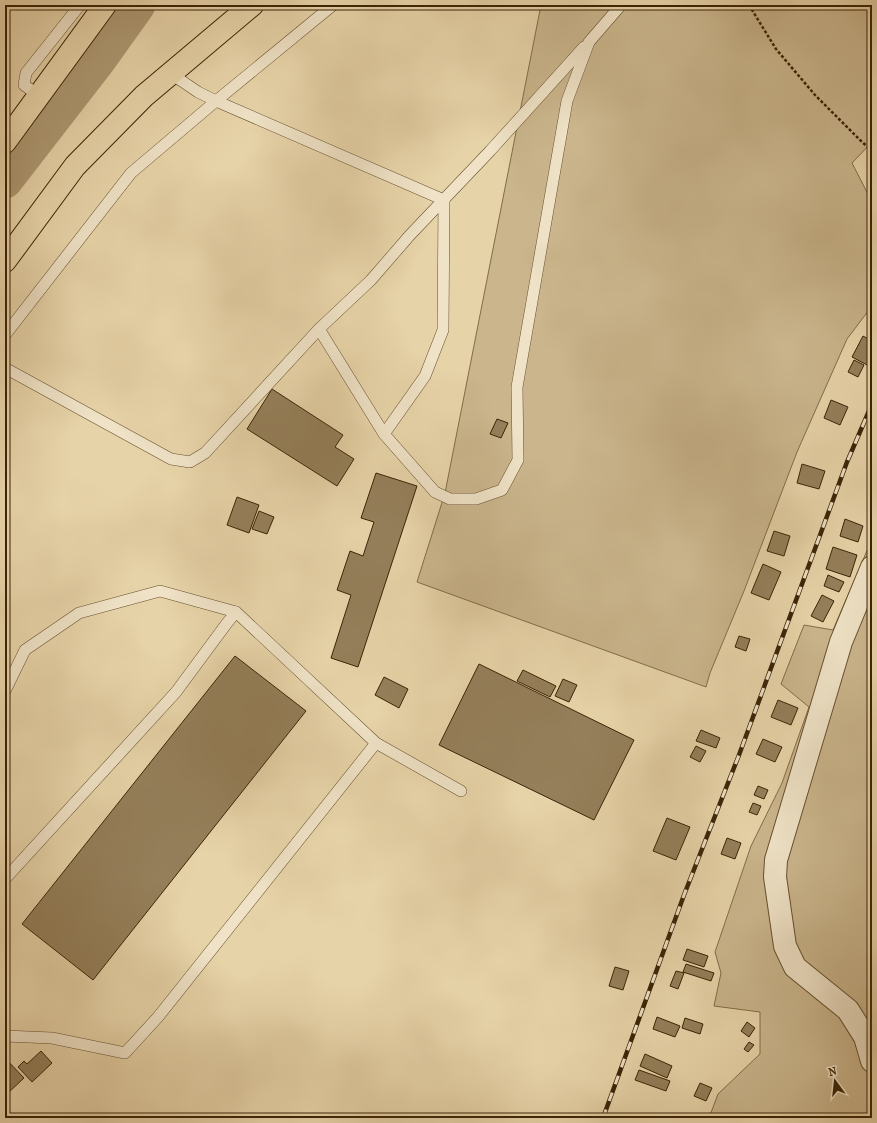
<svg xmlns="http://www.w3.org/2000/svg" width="877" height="1123" viewBox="0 0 877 1123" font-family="'IM FELL French Canon',serif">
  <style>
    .green { fill: #cab58c; stroke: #826c49 }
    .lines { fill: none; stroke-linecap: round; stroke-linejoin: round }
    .river { stroke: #ad9871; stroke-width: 35 }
    .building { fill: #947f5a; stroke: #3b2406 }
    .lane-casing { stroke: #66502e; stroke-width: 12 }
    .street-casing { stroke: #66502e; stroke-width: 24 }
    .highway-casing { stroke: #3b2406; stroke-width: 24 }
    .path { stroke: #3b2406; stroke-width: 2.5; stroke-dasharray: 3 2; stroke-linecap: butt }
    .lane { stroke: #efe2c6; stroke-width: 11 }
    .street { stroke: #efe2c6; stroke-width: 22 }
    .highway { stroke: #e7d3a8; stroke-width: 22 }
    .rail-casing { stroke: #3b2406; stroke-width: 4.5 }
    .rail { stroke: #efe2c6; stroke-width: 3; stroke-dasharray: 9; stroke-linecap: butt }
  </style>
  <rect width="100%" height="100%" fill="#e7d3a8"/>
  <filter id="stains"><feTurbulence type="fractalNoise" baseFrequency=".005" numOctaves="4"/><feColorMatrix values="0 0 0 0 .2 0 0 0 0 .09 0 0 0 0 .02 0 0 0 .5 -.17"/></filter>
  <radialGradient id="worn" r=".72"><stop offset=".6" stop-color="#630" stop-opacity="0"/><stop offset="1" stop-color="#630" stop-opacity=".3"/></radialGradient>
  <g class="green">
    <path d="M541,5h331v137l-20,21 20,39v104l-25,33 -50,113 -53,139 -34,82 -4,14 -289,-105 28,-89z"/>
    <path d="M872,539v579h-163l9,-24 42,-40v-42l-46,-6 7,-33 -6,-21 36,-106 31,-63 27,-76 -28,-23 23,-59 29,5z"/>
  </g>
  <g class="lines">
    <path class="river" d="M5,181l93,-120 40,-56"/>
  </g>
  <g class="building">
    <path d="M863,336l9,5v19l-3,6 -17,-9z"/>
    <path d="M854,360l10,5 -6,12 -10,-5z"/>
    <path d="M272,389l71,46 -8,12 19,12 -17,27 -90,-57z"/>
    <path d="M831,400l17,7 -8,18 -16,-7z"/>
    <path d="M497,419l11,4 -7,15 -11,-4z"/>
    <path d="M802,464l23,7 -6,18 -22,-6z"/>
    <path d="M376,473l41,13 -59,181 -27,-9 20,-63 -14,-5 13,-39 13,5 11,-34 -13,-4z"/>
    <path d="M237,497l22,8 -10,28 -22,-8z"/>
    <path d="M259,511l15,6 -7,17 -15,-5z"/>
    <path d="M845,519l18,7 -5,16 -18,-6z"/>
    <path d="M774,531l16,5 -6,20 -17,-5z"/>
    <path d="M833,547l24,8 -7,22 -24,-8z"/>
    <path d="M763,564l18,8 -12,28 -18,-7z"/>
    <path d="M828,575l16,7 -5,10 -15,-6z"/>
    <path d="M822,595l12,6 -11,21 -12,-6z"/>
    <path d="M739,636l11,3 -4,12 -11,-4z"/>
    <path d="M235,656l71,55 -213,269 -71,-56z"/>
    <path d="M479,664l155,76 -40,80 -155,-75z"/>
    <path d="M523,670l33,16 -6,11 -33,-16z"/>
    <path d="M384,677l24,12 -9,19 -24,-13z"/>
    <path d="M563,679l14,6 -8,17 -14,-6z"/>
    <path d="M778,700l20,8 -7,17 -20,-8z"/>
    <path d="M701,730l19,8 -4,10 -20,-7z"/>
    <path d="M763,739l19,8 -7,15 -19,-8z"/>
    <path d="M696,746l10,5 -6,11 -10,-5z"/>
    <path d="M758,786l10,4 -4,9 -10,-4z"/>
    <path d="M753,803l8,3 -4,9 -8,-3z"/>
    <path d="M667,818l23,9 -14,33 -23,-9z"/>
    <path d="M727,838l14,5 -6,16 -14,-5z"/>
    <path d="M687,949l21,7 -4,11 -21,-7z"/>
    <path d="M686,964l28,9 -3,8 -28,-9z"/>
    <path d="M615,967l14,4 -6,19 -14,-4z"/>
    <path d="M676,971l8,2 -6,16 -8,-3z"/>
    <path d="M657,1017l23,9 -5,11 -22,-8z"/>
    <path d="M685,1018l18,6 -3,10 -18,-6z"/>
    <path d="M747,1022l8,6 -6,9 -8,-6z"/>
    <path d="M749,1042l5,3 -6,7 -4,-3z"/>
    <path d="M41,1051l11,12 -20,19 -14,-15 6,-6 3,3z"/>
    <path d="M645,1054l27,12 -5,12 -27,-12z"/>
    <path d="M5,1058l19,20 -15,14 -4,-4z"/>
    <path d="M639,1070l31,11 -4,10 -31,-11z"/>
    <path d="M700,1083l12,5 -6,13 -12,-5z"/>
  </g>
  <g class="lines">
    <g class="lane-casing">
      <g id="lane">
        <path d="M170,73l28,19 18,9 228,99 -1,130 -18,46 -41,58"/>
        <path d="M38,95l-14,-10 2,-12 54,-68"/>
        <path d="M319,329l52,-49 39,-45 80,-84 94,-104"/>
        <path d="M5,335l126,-162 85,-72 117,-96"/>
        <path d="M5,368l166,91 19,3 15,-9 114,-124 65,105 51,58 15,7h26l26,-9 16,-30 -1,-73 50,-286 22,-59 32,-37"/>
        <path d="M236,612l140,131 85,48"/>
        <path d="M5,691l20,-41 54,-37 81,-22 76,21 -9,11 -51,69 -171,187"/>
        <path d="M5,1036l47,2 73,15 33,-36 218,-274"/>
      </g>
    </g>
    <g class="street-casing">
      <path id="street" d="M872,567l-31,75 -65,218 -1,17 10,69 10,21 53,43 17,27 7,24"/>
    </g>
    <g class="highway-casing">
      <g id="highway">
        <path d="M5,142l100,-137"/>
        <path d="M5,261l70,-95 69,-70 108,-91"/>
      </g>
    </g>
    <path class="path" d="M749,5l27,44 39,46 45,45 12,11"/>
    <use href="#lane" class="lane"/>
    <use href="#street" class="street"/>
    <use href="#highway" class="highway"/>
    <g class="rail-casing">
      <path id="rail" d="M603,1118l81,-223 55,-140 108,-293 25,-58"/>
    </g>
    <use href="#rail" class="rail"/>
  </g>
  <rect width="877" height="1123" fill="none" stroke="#e7d3a8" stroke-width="20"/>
  <rect x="6" y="6" width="865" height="1111" fill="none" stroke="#3b2406" stroke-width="2"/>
  <rect x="10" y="10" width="857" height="1103" fill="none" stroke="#3b2406"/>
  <g transform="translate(835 1081) rotate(345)" stroke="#efe2c6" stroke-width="3" paint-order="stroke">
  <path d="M0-3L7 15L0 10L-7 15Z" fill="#3b2406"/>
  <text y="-6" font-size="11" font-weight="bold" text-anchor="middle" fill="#3b2406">N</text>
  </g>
  <rect width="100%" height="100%" filter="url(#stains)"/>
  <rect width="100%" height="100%" fill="url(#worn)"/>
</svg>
